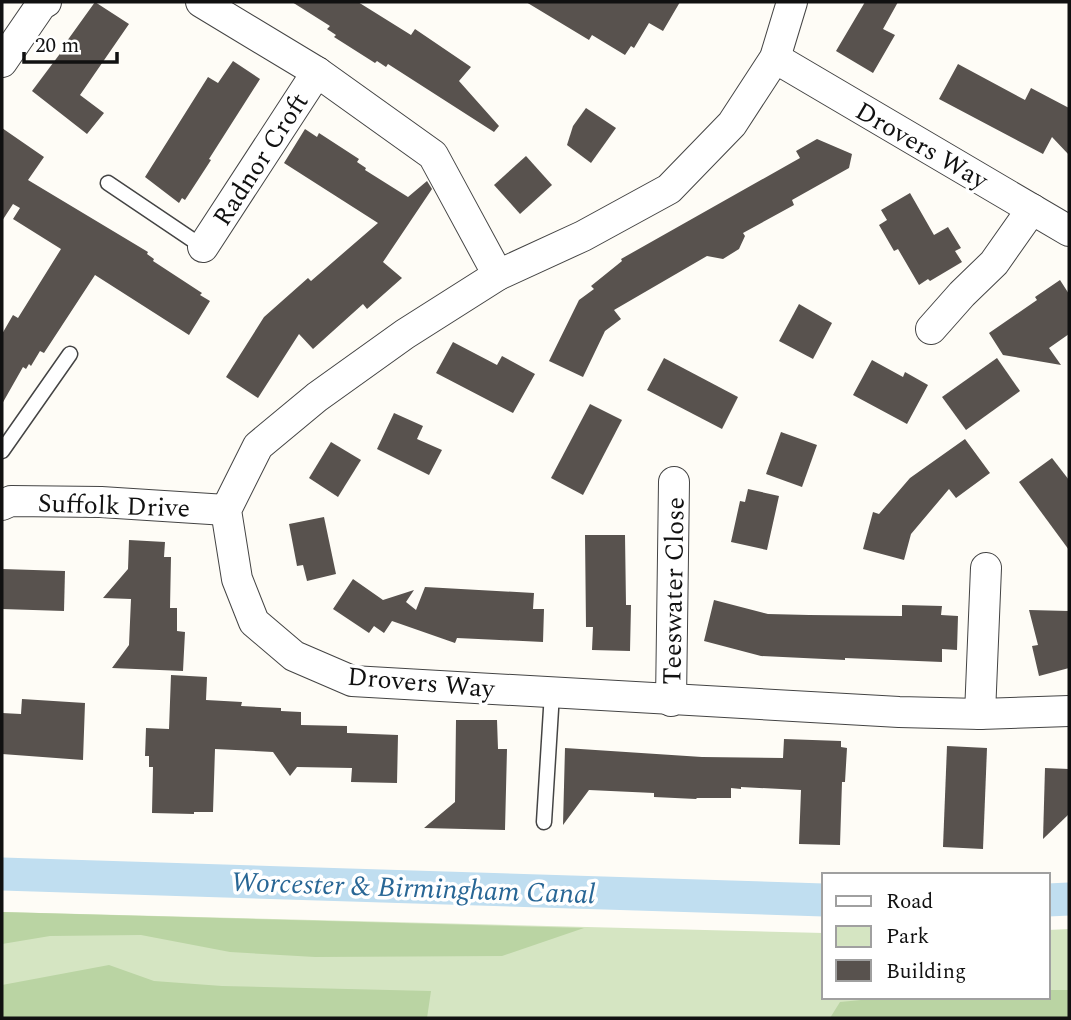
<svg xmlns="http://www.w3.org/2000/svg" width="1071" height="1020" viewBox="0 0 1071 1020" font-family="Spectral,serif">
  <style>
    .green { fill: #d5e5c2 }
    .forest { fill: #bad4a3 }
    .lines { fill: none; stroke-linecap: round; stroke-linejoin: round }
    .canal { stroke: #c0def0; stroke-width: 33 }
    .building { fill: #58524e }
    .service-casing { stroke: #444; stroke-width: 17 }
    .minor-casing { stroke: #444; stroke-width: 32 }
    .service { stroke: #fff; stroke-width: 14 }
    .minor { stroke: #fff; stroke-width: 30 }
    .labels { text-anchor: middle; stroke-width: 7; stroke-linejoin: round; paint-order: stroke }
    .street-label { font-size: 26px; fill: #111; stroke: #fff }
    .water-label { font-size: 28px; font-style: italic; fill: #286695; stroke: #fff }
  </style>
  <rect width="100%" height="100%" fill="#fefcf6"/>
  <path class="green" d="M2,912l822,21v64h224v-67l21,-1v89h-1067z"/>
  <g class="forest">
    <path d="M2,912l582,16 -82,28 -187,1 -85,-5 -89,-17 -91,1 -48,8z"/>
    <path d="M109,965l45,16 68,5 209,5 -4,27h-425v-33z"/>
    <path d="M1048,990h21v28h-239l10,-16 52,-5h156z"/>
  </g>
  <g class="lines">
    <g class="canal">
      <path d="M2,874l822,26"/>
      <path d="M1048,900l21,-1"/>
    </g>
  </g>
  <g class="building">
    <path d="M95,2l34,22 -49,71 24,18 -17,21 -55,-43 36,-48 -1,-2z"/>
    <path d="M292,2h66l53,33 4,-6 56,38 -12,14 40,45 -5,6 -106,-68 -2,3 -9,-6 -2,2 -41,-26 2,-2 -9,-6 3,-3z"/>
    <path d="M526,2h154l-17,29 -14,-8 -15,25 -3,-2 -6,9 -33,-20 -3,5z"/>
    <path d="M865,2h33l-15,27 12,6 -22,38 -37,-22z"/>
    <path d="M233,61l27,18 -51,80 2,1 -26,40 -3,-2 -3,5 -34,-26 63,-100 10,6z"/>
    <path d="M958,64l67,36 6,-12 38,20v47l-17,-18 -9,17 -104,-55z"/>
    <path d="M586,108l30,20 -25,35 -24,-18 6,-19z"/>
    <path d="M2,128l42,29 -16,23 120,72 -1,2 7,5 -1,2 49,32 -2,2 10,6 -21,34 -94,-60 -51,78 -4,-2 -9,15 -2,-2 -3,5 -3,-2 -21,37v-70l11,-19 5,3 43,-69 -48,-30 7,-11 -7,-4 -11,17z"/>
    <path d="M305,129l12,8 2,-4 40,26 -2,3 9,6 -1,2 43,27 19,-16 5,8 -49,73 19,16 -35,31 -4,-5 -50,45 -14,-15 -41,64 -32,-21 38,-60 44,-39 3,3 67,-58 -94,-60z"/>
    <path d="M817,139l35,15 -3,14 -57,32 2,5 -51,28 2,3 -6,13 -16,10 -16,-3 -93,54 7,9 -16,12 -22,46 -34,-16 30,-61 15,-11 -3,-3 31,-25 -1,-2 179,-101 -4,-7z"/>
    <path d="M526,156l26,29 -32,29 -26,-29z"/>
    <path d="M910,193l24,42 14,-8 13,21 -6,3 7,11 -32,19 -2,-2 -9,6 -21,-36 -4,2 -15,-26 8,-5 -6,-10z"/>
    <path d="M1060,280l9,14v40l-20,14 12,17 -58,-10 -14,-22 48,-33 -2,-3z"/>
    <path d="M799,304l33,19 -19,36 -34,-18z"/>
    <path d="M453,342l44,23 5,-9 33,18 -22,39 -77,-40z"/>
    <path d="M664,358l74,39 -16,32 -75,-39z"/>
    <path d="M997,358l23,33 -54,39 -24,-33z"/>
    <path d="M872,360l31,17 2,-5 23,13 -21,39 -54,-29z"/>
    <path d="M590,404l32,16 -39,75 -32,-17z"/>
    <path d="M394,413l29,13 -6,13 25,11 -13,25 -52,-26z"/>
    <path d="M781,432l36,13 -15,42 -36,-13z"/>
    <path d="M965,439l25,34 -34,25 -7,-9 -38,45 -7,26 -41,-11 10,-37 6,2 31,-36z"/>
    <path d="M331,442l30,18 -23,37 -29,-19z"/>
    <path d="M1052,458l17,22v70l-50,-68z"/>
    <path d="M748,489l31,7 -12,54 -36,-8 9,-41 5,1z"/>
    <path d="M324,517l12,57 -29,7 -4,-16 -6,1 -8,-42z"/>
    <path d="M585,535h40l1,70h5l-1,46 -38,-1 1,-23h-7z"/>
    <path d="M129,540l36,2 -1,15h7l-1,51h7v23l8,1 -2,39 -71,-3 17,-23 2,-46 -28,-1 25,-29z"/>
    <path d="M2,569l63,2 -1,40 -62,-2z"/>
    <path d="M353,579l30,21 31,-10 -8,12 10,8 9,-23 109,6 -1,16h11l-1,33 -86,-4 -2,5 -63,-22 -8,12 -10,-7 -5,7 -36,-24z"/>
    <path d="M714,600l54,14 41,1 93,1v-11l40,1 -1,9 17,1 -1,34 -15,-1v13l-97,-4v2l-84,-4 -57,-15z"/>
    <path d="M1029,610l40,1v57l-30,8 -7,-30 6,-1z"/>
    <path d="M171,675l36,2 -1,23 36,2 -1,4 40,2v3l20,1v13l46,1v7l51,2 -1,48 -46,-1 1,-14 -55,-1 -7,9 -17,-24 -58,-3 -2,63h-19v2l-42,-1 1,-46h-4v-11h-4l1,-28 23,1z"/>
    <path d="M22,699l63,4 -2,57 -81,-6v-41l19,1z"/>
    <path d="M456,720h41l1,29h9l-2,81 -81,-2 31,-26z"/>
    <path d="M784,739l57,2v6l6,1 -2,34h-3l-2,63 -41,-1 2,-54 -60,-3v2l-10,-1v10h-34l-1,1 -42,-2v-4l-65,-3 -26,35 2,-77 137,9 81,1z"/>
    <path d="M947,746l40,2 -4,101 -40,-2z"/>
    <path d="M1045,768l24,1v45l-26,25z"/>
  </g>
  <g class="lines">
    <g class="service-casing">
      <g id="service">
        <path d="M108,183l95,64"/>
        <path d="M2,451l68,-97"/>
        <path d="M544,822l8,-129"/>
      </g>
    </g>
    <g class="minor-casing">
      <g id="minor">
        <path d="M201,2l116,70 116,83 65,120"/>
        <path d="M792,2l-17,56 -43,66 -63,65 -86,47 -85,39 -93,59 -88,63 -59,49 -32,64 11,69 17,43 40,34 58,25 547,31 81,2 89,-3"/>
        <path d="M775,58l294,173"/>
        <path d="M2,62l39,-57 5,-3"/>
        <path d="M203,247l114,-175"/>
        <path d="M931,329l31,-35 32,-31 38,-54"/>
        <path d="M2,505l9,-4 90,1 125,8"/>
        <path d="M671,701l3,-219"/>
        <path d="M980,714l6,-146"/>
      </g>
    </g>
    <use href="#service" class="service"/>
    <use href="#minor" class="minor"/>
  </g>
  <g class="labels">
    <g class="street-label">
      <text transform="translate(922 145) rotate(30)" y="9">Drovers Way</text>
      <text transform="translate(260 159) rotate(-57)" y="9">Radnor Croft</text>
      <text transform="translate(114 505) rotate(2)" y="9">Suffolk Drive</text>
      <text transform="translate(673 591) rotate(-89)" y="9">Teeswater Close</text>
      <text transform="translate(421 682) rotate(5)" y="9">Drovers Way</text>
    </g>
    <g class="water-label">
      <text transform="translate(413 887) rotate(2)" y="10">Worcester &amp; Birmingham Canal</text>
    </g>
  </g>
  <rect width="1071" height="1020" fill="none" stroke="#111111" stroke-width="7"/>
  <rect x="822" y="873" width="228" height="126" fill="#ffffff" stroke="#a0a0a0" stroke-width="2"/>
  <rect x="836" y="896" width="35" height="10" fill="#ffffff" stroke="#a0a0a0" stroke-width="2"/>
  <text x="886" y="908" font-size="21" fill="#111111">Road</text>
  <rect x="836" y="926" width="35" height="21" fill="#d5e5c2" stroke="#a0a0a0" stroke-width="2"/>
  <text x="886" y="943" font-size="21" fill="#111111">Park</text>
  <rect x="836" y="960" width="35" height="21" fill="#58524e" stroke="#a0a0a0" stroke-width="2"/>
  <text x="886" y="978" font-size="21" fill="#111111">Building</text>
  <path d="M24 52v10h93v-10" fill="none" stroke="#111111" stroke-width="3.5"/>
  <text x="35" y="52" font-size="21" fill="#111111" stroke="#ffffff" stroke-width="5" paint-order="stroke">20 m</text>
</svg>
